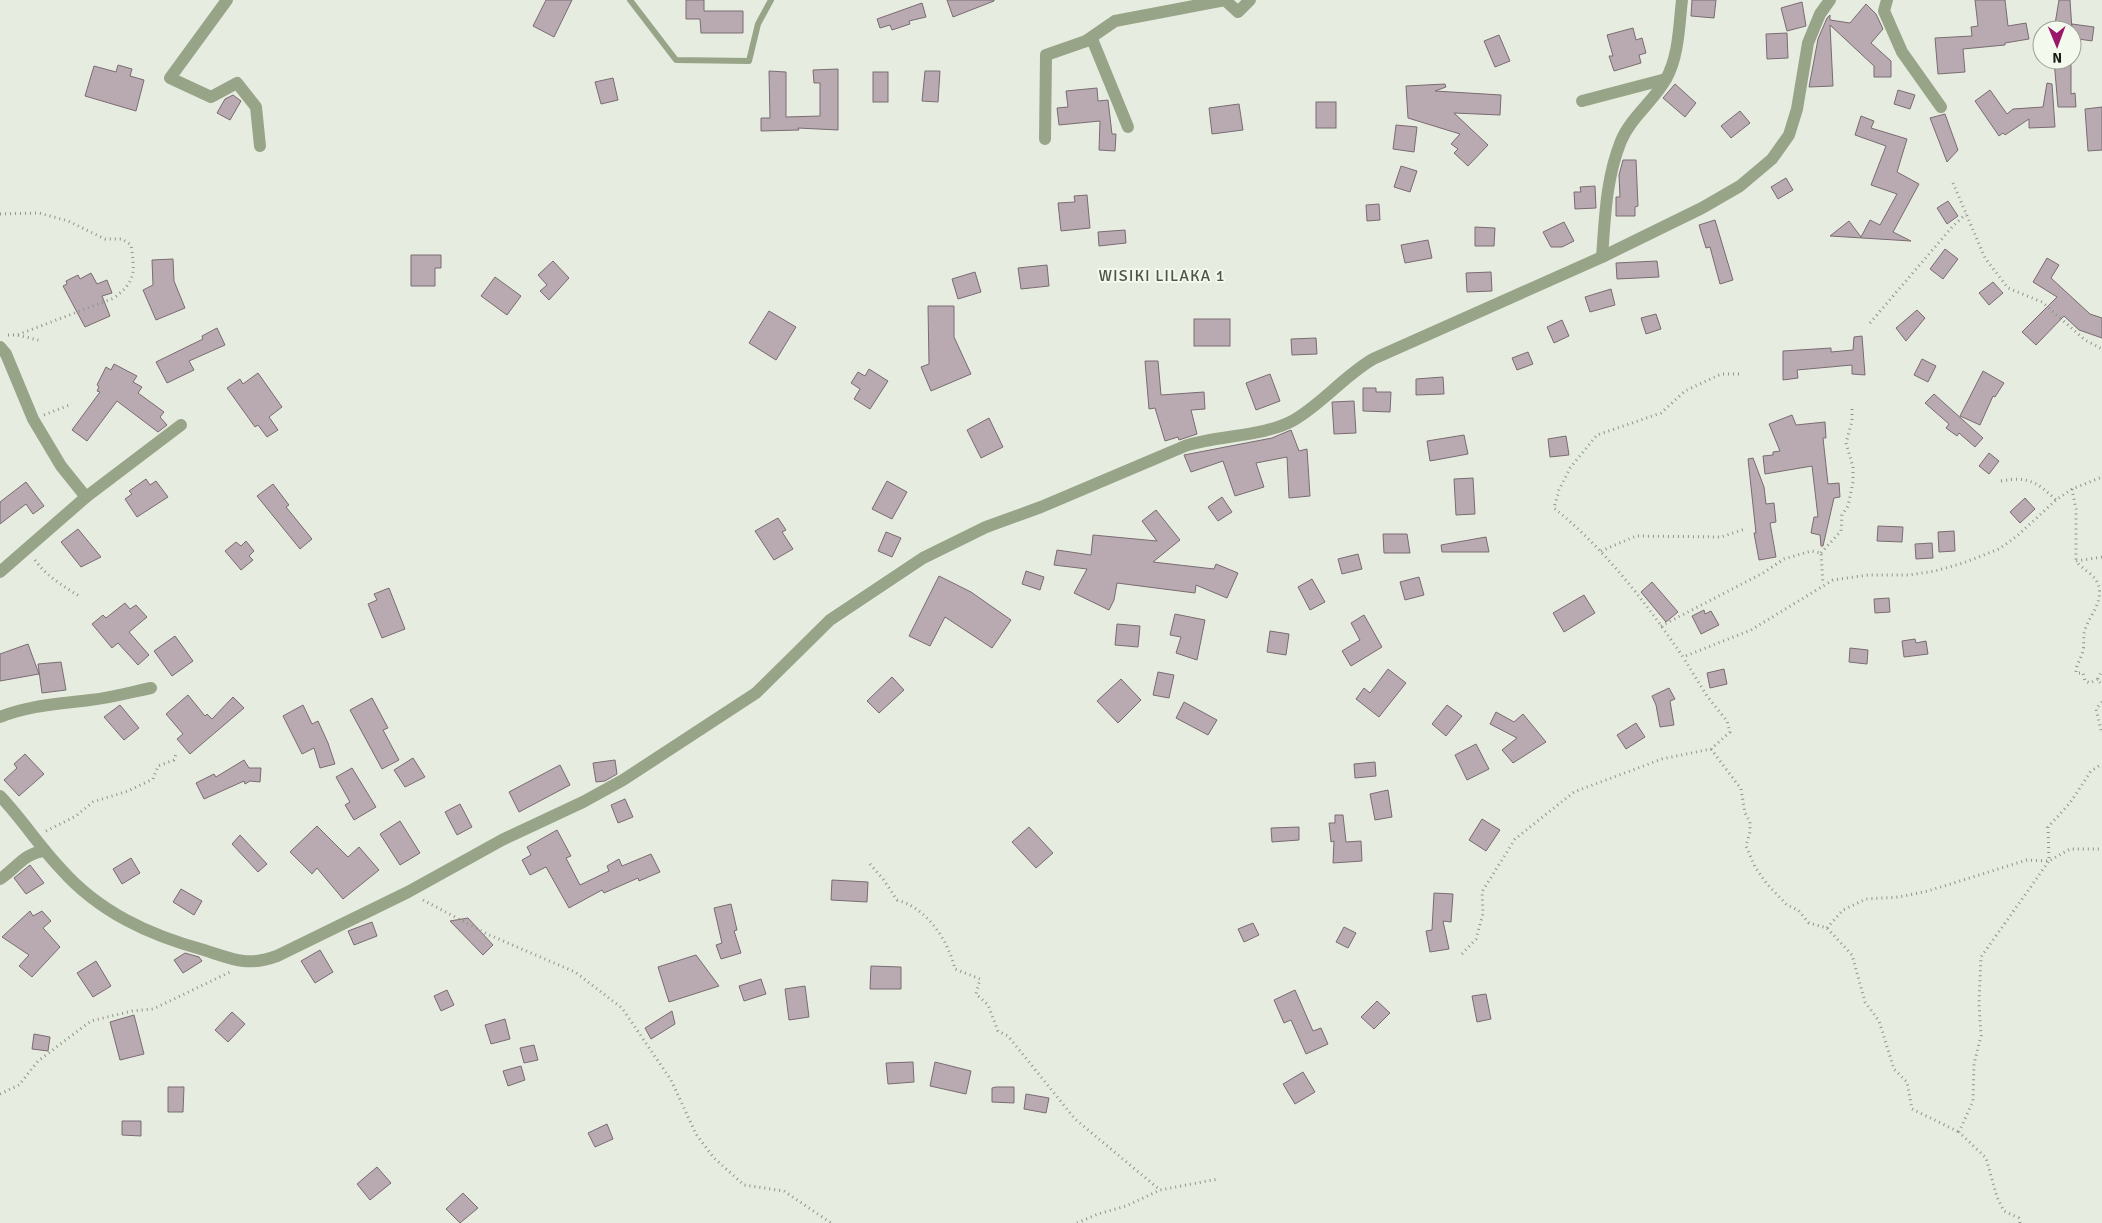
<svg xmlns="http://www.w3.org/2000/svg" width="2102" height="1223" viewBox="0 0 2102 1223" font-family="Signika,sans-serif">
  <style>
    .building { fill: #b8aab0; stroke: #796c72 }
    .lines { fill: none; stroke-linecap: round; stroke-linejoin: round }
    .path { stroke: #91958c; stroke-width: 3; stroke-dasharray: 1 4; stroke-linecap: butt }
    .lane { stroke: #98a488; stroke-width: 6 }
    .street { stroke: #98a488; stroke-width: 12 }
    .labels { text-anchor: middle; stroke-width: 4; stroke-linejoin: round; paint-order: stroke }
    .quarter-label { font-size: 16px; letter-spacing: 1px; fill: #4f5449; stroke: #f4f9ed }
  </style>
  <rect width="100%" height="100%" fill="#e7ece0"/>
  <g class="building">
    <path d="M546,0h26l-18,37 -21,-11z"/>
    <path d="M686,0h18v11h39v22h-42l-1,-14h-14z"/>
    <path d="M947,0h47v1l-41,16z"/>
    <path d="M1692,0h24l-2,18 -23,-2z"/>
    <path d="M1975,0h30l3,26 18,-3 3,16 -24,4v2l-42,4 2,23 -27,2 -3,-36 37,-2 -1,-9 7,-1z"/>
    <path d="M2059,0h11l2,30h-18z"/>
    <path d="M1802,2l4,24 -19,5 -6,-23z"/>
    <path d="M922,3l4,14 -17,4 1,3 -18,6 -2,-5 -10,3 -3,-9z"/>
    <path d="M1866,4l10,10 7,15 -12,14 20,18v16h-17v-11l-44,-41 3,61 -24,1 9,-48 9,-21 3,-3v5l20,3z"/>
    <path d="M2072,24l22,3 -2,14 -20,-3z"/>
    <path d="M1633,28l3,12 6,-2 4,15 -7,2 2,8 -27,8 -5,-15h4l-6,-21z"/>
    <path d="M1787,33l1,25 -21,1 -1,-25z"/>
    <path d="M1499,35l11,26 -15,6 -11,-26z"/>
    <path d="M2054,60h17v34l4,-1 1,14h-18z"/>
    <path d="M118,65l14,4 -2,7 14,4 -8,31 -51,-15 9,-30 22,6z"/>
    <path d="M838,69v61l-40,-2 1,2 -38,1v-13h9l-1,-47 17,1v45l34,-1v-33h-6l-1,-13z"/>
    <path d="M925,71h15l-2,31 -16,-1z"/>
    <rect x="873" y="72" width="15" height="30"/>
    <path d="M613,78l5,22 -17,4 -6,-22z"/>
    <path d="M2047,83l5,1 3,43 -26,1v-9l-24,16 -2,-2 -4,3 -24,-35 15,-11 17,24 6,-5 30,-2z"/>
    <path d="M1445,84l1,3 -11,4 66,4 -1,20 -46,-2 34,32 -20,21 -14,-13 4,-4 -7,-5 9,-10 -52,-16 -2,-32z"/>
    <path d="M1675,84l21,19 -11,14 -22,-19z"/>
    <path d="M1097,88l1,13 10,-1 4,34h4l-1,17 -16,-1 1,-29 -41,4 -2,-17 11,-1 -2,-16z"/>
    <path d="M1898,90l17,5 -5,14 -16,-5z"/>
    <path d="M233,95l8,6 -11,19 -13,-7 8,-14z"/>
    <rect x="1316" y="102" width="20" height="26"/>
    <path d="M1239,104l4,26 -31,4 -3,-26z"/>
    <path d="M2102,107v43l-14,1 -3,-42z"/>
    <path d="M1740,111l10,12 -19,15 -10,-12z"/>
    <path d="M1945,114l13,36 -11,12 -17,-44z"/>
    <path d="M1861,116l13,5 -3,7 36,11 -10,33 22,12 -26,48 18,9 -81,-5 19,-15 12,16 9,-17 10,5 17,-31 -26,-9 15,-39 -31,-11z"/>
    <path d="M1396,125l21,2 -3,25 -21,-3z"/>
    <path d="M1623,160h13l2,46 -3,1v9h-19v-19h4l-1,-22z"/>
    <path d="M1401,166l16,5 -7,21 -16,-5z"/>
    <path d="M1786,178l7,12 -15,9 -7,-12z"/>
    <path d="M1595,186l1,22 -21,1 -1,-17h7l-1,-5z"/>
    <path d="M1087,195l3,33 -29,3 -3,-28 17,-1 -1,-6z"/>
    <path d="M1948,201l10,15 -11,8 -10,-16z"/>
    <path d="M1379,204l1,16 -13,1 -1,-16z"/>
    <path d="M1715,220l18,60 -13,4 -10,-37 -4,1 -7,-23z"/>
    <path d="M1564,222l10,19 -12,6h-11l-8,-15z"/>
    <path d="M1475,227l20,1 -1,18h-19z"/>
    <path d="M1125,230l1,13 -27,3 -1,-14z"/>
    <path d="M1428,240l4,18 -27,5 -4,-18z"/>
    <path d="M1945,249l13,10 -15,20 -13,-10z"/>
    <path d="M411,255h30v13h-6v18h-24z"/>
    <path d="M2047,258l12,7 -8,13 39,36 12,4v20l-23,-8 -15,-14 -28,29 -14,-13 35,-35 -24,-15z"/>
    <path d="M173,259l1,22 11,27 -29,12 -13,-30 10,-5 -1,-25z"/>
    <path d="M553,261l16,17 -20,22 -9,-9 7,-6 -9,-10z"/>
    <path d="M1657,261l2,16 -42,2 -1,-16z"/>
    <path d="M1047,265l2,21 -28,3 -3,-21z"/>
    <path d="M975,272l6,20 -23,7 -6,-20z"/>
    <path d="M1491,272l1,19 -25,1 -1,-19z"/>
    <path d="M91,273l6,11 10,-4 5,13 -10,3 8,20 -25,11 -22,-41 4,-2 -1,-3 12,-6 2,4z"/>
    <path d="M495,277l26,19 -14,19 -26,-19z"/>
    <path d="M1993,282l10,11 -14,12 -10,-12z"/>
    <path d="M1611,289l4,16 -25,7 -5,-15z"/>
    <path d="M928,306h26v31l17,37 -40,17 -10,-24 8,-3z"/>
    <path d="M1917,310l8,8 -19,23 -10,-13z"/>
    <path d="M769,311l27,16 -20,33 -27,-17z"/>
    <path d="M1656,314l5,15 -15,5 -5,-16z"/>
    <rect x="1194" y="319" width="36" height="27"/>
    <path d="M1562,320l7,16 -15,7 -7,-16z"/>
    <path d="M217,328l8,17 -36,16 5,9 -27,13 -11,-21 47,-23 -1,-3z"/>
    <path d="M1862,336l3,39 -13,-1v-9l-55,5 1,8 -15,2v-29l48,-3v4l22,-2 1,-13z"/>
    <path d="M1316,338l1,16 -25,1 -1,-16z"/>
    <path d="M1528,352l5,12 -16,6 -5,-12z"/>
    <path d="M1922,359l14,7 -8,16 -14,-7z"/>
    <path d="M1145,361h13l3,34 43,-3 1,17 -14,1 6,24 -18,6 -1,-3 -13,4 -10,-33 -6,1z"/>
    <path d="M114,364l23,12 -4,6 9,5 -4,6 26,19 -4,5 7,8 -9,7 -41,-31 -30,40 -15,-11 28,-38 -3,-1 2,-4 -2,-2 9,-18 5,3z"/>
    <path d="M869,369l19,12 -18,28 -16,-10 6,-10 -9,-6 7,-11 7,4z"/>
    <path d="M1983,371l21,12 -9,14 -2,-1 -13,29 -20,-9z"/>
    <path d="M258,373l24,34 -13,10 9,13 -11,7 -9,-12 -3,2 -28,-39 13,-9 3,5z"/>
    <path d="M1270,374l10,27 -24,9 -10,-27z"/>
    <path d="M1443,377l1,17 -28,1v-16z"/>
    <path d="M1363,388h13v4h15l-1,20 -27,-1z"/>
    <path d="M1934,394l49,44 -8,9 -16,-14 -2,3 -11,-8 3,-4 -24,-21z"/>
    <path d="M1354,401l2,32 -22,1 -2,-32z"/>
    <path d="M1792,415l4,10 29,-3 1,16h-3l5,46 11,-1 1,14 -6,1 -11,48h-2l-1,-11 -9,-2 3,-16h4l-6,-51 -47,8 -2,-18 10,-1v-3l7,-1 -11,-27z"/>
    <path d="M989,418l14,29 -22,11 -14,-28z"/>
    <path d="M1291,430l8,21 8,-2 3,47 -21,2 -2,-41 -31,6 8,24 -29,9 -12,-35 -32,11 -7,-17 88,-17z"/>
    <path d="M1464,435l4,19 -38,7 -3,-20z"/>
    <path d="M1566,436l3,19 -19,2 -2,-18z"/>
    <path d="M1989,453l10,8 -10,13 -10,-8z"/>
    <path d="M1753,458l11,29 2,17 8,-1 2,19 -6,1 6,34 -17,3 -5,-27h2l-8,-74z"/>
    <path d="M1473,478l2,36 -19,1 -2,-36z"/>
    <path d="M146,479l4,6 6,-4 12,16 -31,20 -12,-18 7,-5 -3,-3z"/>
    <path d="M887,481l20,11 -15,27 -20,-10z"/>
    <path d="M26,482l18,24 -11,8 -7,-10 -26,20v-22z"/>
    <path d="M273,484l16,21 -3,2 26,32 -12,10 -43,-53z"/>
    <path d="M1222,497l10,15 -14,9 -10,-14z"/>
    <path d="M2025,498l10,11 -15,14 -10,-11z"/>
    <path d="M1156,510l24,30 -27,22 61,7 2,-5 22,9 -11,25 -31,-13 -1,8 -78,-10 -3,17 -5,10 -35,-17 13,-24 -33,-4 3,-15 34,5 2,-20 64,6 -15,-20z"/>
    <path d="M778,518l8,12 -4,2 11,17 -19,11 -19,-29z"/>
    <path d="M1878,526l25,1 -1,15 -25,-1z"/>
    <path d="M78,529l23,28 -20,10 -20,-25z"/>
    <path d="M1954,531l1,20 -16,1 -1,-20z"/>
    <path d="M886,532l15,6 -9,19 -14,-6z"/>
    <path d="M1383,534h24l3,19h-26z"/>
    <path d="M1486,537l3,15h-47l-1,-7z"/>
    <path d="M246,541l8,10 -5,5 4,4 -12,10 -16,-19 11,-9 5,4z"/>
    <path d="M1932,543l1,15 -17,1 -1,-15z"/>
    <path d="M1358,554l4,15 -20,5 -4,-15z"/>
    <path d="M1026,571l18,6 -4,13 -18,-6z"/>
    <path d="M939,576l32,16 40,28 -19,28 -47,-31 -15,29 -21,-10z"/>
    <path d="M1419,577l5,18 -19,5 -5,-18z"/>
    <path d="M1312,579l13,23 -15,8 -12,-23z"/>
    <path d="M1652,582l26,30 -12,10 -25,-30z"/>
    <path d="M389,588l16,41 -23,9 -14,-34 9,-4 -3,-6z"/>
    <path d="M1584,595l11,18 -31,19 -11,-19z"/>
    <path d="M1889,598l1,14 -15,1 -1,-14z"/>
    <path d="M125,603l5,6 6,-4 11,12 -18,15 20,23 -11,10 -20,-22 -6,5 -20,-24 11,-9 3,3z"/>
    <path d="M1704,610l1,4 6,-3 8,14 -18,9 -9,-18z"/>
    <path d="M1175,614l30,6 -8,40 -21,-7 5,-16 -11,-2z"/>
    <path d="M1364,615l18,32 -31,19 -9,-15 18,-11 -9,-17z"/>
    <path d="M1117,624l23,2 -2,21 -23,-2z"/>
    <path d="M1270,631l19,3 -3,21 -19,-3z"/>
    <path d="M175,636l18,25 -21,15 -18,-25z"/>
    <path d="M1915,639l1,4 10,-2 2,13 -24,3 -2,-16z"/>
    <path d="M28,644l11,30 -39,7v-27z"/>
    <path d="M1850,648l18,2 -1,14 -18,-2z"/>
    <path d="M61,662l5,28 -24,3 -4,-29z"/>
    <path d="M1388,669l18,14 -27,34 -23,-18 8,-11 6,5z"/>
    <path d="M1724,669l3,15 -17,4 -3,-15z"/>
    <path d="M1158,672l16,3 -5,23 -16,-3z"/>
    <path d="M892,677l12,13 -25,23 -12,-12z"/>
    <path d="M1121,679l20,21 -23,23 -21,-22z"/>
    <path d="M1669,688l6,11 -5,2 4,24 -14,2 -4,-22 -4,-9z"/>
    <path d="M188,695l17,21 2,-2 5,5 21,-22 11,11 -54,46 -13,-15 6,-5 -17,-20z"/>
    <path d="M372,698l16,30 -5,2 16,30 -17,9 -32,-59z"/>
    <path d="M1184,702l33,18 -9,15 -32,-17z"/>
    <path d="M120,705l19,23 -15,12 -20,-23z"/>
    <path d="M303,705l9,19 6,-3 10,22 7,21 -15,4 -6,-20 -12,6 -19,-38z"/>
    <path d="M1447,705l15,11 -16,20 -14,-12z"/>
    <path d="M1496,712l18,10 9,-8 23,28 -33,21 -11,-13 15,-12 -27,-14z"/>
    <path d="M1636,723l9,14 -19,12 -9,-14z"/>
    <path d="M1476,744l13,25 -22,11 -12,-25z"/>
    <path d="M25,754l19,20 -25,22 -15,-16 13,-12 -3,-4z"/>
    <path d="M413,758l12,19 -20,10 -11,-17z"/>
    <path d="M244,760l5,8h12l-1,14 -10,-1 -5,3 -1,-3 -40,18 -8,-16 18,-9 2,3z"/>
    <path d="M615,760l2,14 -12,7 -9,1 -3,-19z"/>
    <path d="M1375,762l1,14 -21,2 -1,-14z"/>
    <path d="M560,765l10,20 -51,27 -10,-20z"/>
    <path d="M352,768l24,39 -22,13 -9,-15 5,-3 -14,-25z"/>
    <path d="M1388,790l4,27 -17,3 -5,-26z"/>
    <path d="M625,799l8,18 -15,6 -7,-18z"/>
    <path d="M460,804l12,23 -15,8 -12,-23z"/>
    <path d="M1335,815h8l3,27 15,-1 1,20 -29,2 1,-22 -3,1 -2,-19h6z"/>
    <path d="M1482,819l18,11 -14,21 -17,-11z"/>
    <path d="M400,821l20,32 -20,12 -20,-31z"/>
    <path d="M317,826l31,31 11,-10 20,23 -36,29 -26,-31 -5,6 -22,-22z"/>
    <path d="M1029,827l24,26 -17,15 -24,-26z"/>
    <path d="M1299,827v13l-27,2 -1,-14z"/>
    <path d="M557,830l14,26 -5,2 14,27 29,-14 -2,-5 12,-7 3,7 29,-12 9,18 -21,9 -1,-3 -34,15 -2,-3 -33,18 -23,-41 -16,8 -8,-15 9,-5 -4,-8z"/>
    <path d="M240,835l27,29 -9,8 -26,-28z"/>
    <path d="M131,858l9,15 -18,11 -9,-15z"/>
    <path d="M30,865l14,18 -18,11 -12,-16z"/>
    <path d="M832,880l36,2 -1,20 -36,-2z"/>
    <path d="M181,889l21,12 -8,14 -21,-13z"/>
    <path d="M1434,893l19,1 -2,28 -8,-1 6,28 -19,3 -4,-21 6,-1z"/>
    <path d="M731,904l6,26 -3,1 7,22 -20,6 -5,-14 6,-2 -8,-35z"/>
    <path d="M30,911l3,5 9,-5 9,10 -8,7 17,19 -28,30 -13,-11 10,-11 -27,-18z"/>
    <path d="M468,918l25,27 -10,10 -33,-34z"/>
    <path d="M372,922l5,14 -23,9 -6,-14z"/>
    <path d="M1253,923l6,12 -15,7 -6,-13z"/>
    <path d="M1344,927l12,6 -8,15 -12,-6z"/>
    <path d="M320,950l13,22 -18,11 -14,-22z"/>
    <path d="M185,953l14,4 3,4 -19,12 -9,-13z"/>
    <path d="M696,955l23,31 -50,16 -11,-35z"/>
    <path d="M96,961l15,25 -18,11 -16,-24z"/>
    <path d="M871,966l30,1v22h-31z"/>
    <path d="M761,979l5,15 -22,7 -5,-15z"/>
    <path d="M805,986l4,31 -20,3 -4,-31z"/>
    <path d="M447,990l7,15 -13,6 -7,-15z"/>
    <path d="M1295,990l18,41 8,-3 7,16 -22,10 -15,-34 -7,3 -10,-23z"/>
    <path d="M1486,994l5,25 -14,3 -5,-26z"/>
    <path d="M1377,1001l13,12 -16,16 -13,-12z"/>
    <path d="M672,1011l3,13 -24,15 -6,-11z"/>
    <path d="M232,1012l13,12 -17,18 -13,-12z"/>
    <path d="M134,1015l10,39 -24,6 -10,-38z"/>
    <path d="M505,1019l5,20 -19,5 -6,-19z"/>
    <path d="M34,1034l16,3 -2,14 -16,-2z"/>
    <path d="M534,1045l4,15 -14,3 -4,-15z"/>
    <path d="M913,1062l1,20 -26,2 -2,-21z"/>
    <path d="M935,1062l36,9 -5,23 -36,-8z"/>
    <path d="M521,1066l4,14 -17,6 -5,-15z"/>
    <path d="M1303,1072l12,20 -20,12 -12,-20z"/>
    <path d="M168,1087h16l-1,25h-15z"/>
    <path d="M996,1087h18v16l-22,-1v-14z"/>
    <path d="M1026,1094l23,4 -3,15 -22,-4z"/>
    <path d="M122,1121h19v15l-19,-1z"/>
    <path d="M607,1124l6,15 -18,8 -7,-14z"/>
    <path d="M377,1167l14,16 -21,17 -13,-16z"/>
    <path d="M463,1193l15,15 -18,15 -14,-14z"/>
  </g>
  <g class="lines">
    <g class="path">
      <path d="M1953,183l32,75 23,30 34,14 43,38 17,9"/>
      <path d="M0,214l39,-1 29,8 37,18h17l9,6c4,27 5,36 -17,53l-97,37"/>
      <path d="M1870,323l83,-97 13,-12"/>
      <path d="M8,335h9l25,6"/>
      <path d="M1739,374h-18l-36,17 -24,22 -64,22 -27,33 -11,22 -5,18c51,41 92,95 129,149l68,-27 82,-50 35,-5h41l26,-4 28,-8 36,-14 18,-13 39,-36 16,-11 30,-12"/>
      <path d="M44,415l28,-11"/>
      <path d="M2001,481c27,-5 36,1 55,19"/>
      <path d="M2072,489l4,20v52"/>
      <path d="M1601,551l35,-15 85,1 24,-8"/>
      <path d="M1821,553l20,-22 1,-16 6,-9 5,-24v-15l-7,-24 6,-22v-15"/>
      <path d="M2102,557l-26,4c6,9 20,13 23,26 3,16 -8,27 -13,40 -4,9 -1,16 -3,24 -2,8 -7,13 -7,22h7l2,8 5,2 8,-4 4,7"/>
      <path d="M35,560c11,16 28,26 44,36"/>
      <path d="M1661,626l102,-53 21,-14 27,-8 10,2 2,31"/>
      <path d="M2098,679l4,-9"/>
      <path d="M2102,702l-6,7 6,25"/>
      <path d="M1711,749l30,40 4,24 5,9v10l-4,14 9,21 12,17 20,21 11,5 11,13 18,5 25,27 13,47 14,19 15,48 13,13 5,27 47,23"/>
      <path d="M46,831l30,-15 17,-14 35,-11 25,-12 5,-13 16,-6 2,-6"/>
      <path d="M870,864l13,15 14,21c30,8 51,40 58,69l25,10 -4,15 12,11 10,26 10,5 67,83 85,71"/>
      <path d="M423,900l64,34 88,38 47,36 49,72 25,54 18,24 30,27 40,6 47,32"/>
      <path d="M1827,928l16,-18 23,-11 33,-2 29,-6 99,-31 22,1 21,-12h32"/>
      <path d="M1462,954l14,-15 7,-25 -1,-22 33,-53 59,-47 88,-33 49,-10 19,-17 -3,-11 -20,-25 -24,-39"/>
      <path d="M0,1094l19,-9 19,-24 53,-40 41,-10 21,-2 77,-37"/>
      <path d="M1077,1223l21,-9 28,-8 34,-16 58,-11"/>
      <path d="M2020,1223l-1,-5 -15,-7 -7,-14 -11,-39 -27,-26 14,-31 1,-37 7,-28 -2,-33 2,-46 68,-96 -1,-34 22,-24 21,-32 11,-7"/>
    </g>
    <path class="lane" d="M630,0l46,60 73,1 9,-37 13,-24"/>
    <g class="street">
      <path d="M227,0l-57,78 41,19 26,-14 19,24 4,39"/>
      <path d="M1887,0l-3,11 18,41 39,55"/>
      <path d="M1086,41l29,-20 110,-21 13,12 12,-12"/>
      <path d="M1582,101l84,-22"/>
      <path d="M1045,139l1,-84 46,-16 36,88"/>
      <path d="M1602,257c3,-40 4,-79 19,-116 10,-24 33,-40 45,-62 13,-23 13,-54 16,-79"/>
      <path d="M0,347l6,7 27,65 28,47 25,31 95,-72"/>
      <path d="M0,572l86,-75"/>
      <path d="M0,717c29,-12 59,-13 90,-17 21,-2 41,-8 61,-12"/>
      <path d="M0,796c22,23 39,50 61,73 38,43 88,66 143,81 28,9 43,17 73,6l131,-64 94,-52 81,-38 40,-22 133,-87 74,-73 93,-62 63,-31 55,-20 144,-61c33,-11 79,-9 109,-26 29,-17 50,-44 79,-61l229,-102 100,-49 38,-22 32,-27 17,-24 8,-26 11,-66 12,-29 10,-14"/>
      <path d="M0,879c18,-12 24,-26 45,-28"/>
    </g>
  </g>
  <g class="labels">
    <g class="quarter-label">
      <text x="1162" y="281">WISIKI LILAKA 1</text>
    </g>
  </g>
  <g transform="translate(2057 45) rotate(179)"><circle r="24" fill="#f4f9ed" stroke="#9ca097"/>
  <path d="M0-4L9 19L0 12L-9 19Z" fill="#9a166a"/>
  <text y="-8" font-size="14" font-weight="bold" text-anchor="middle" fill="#191b17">N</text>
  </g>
</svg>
